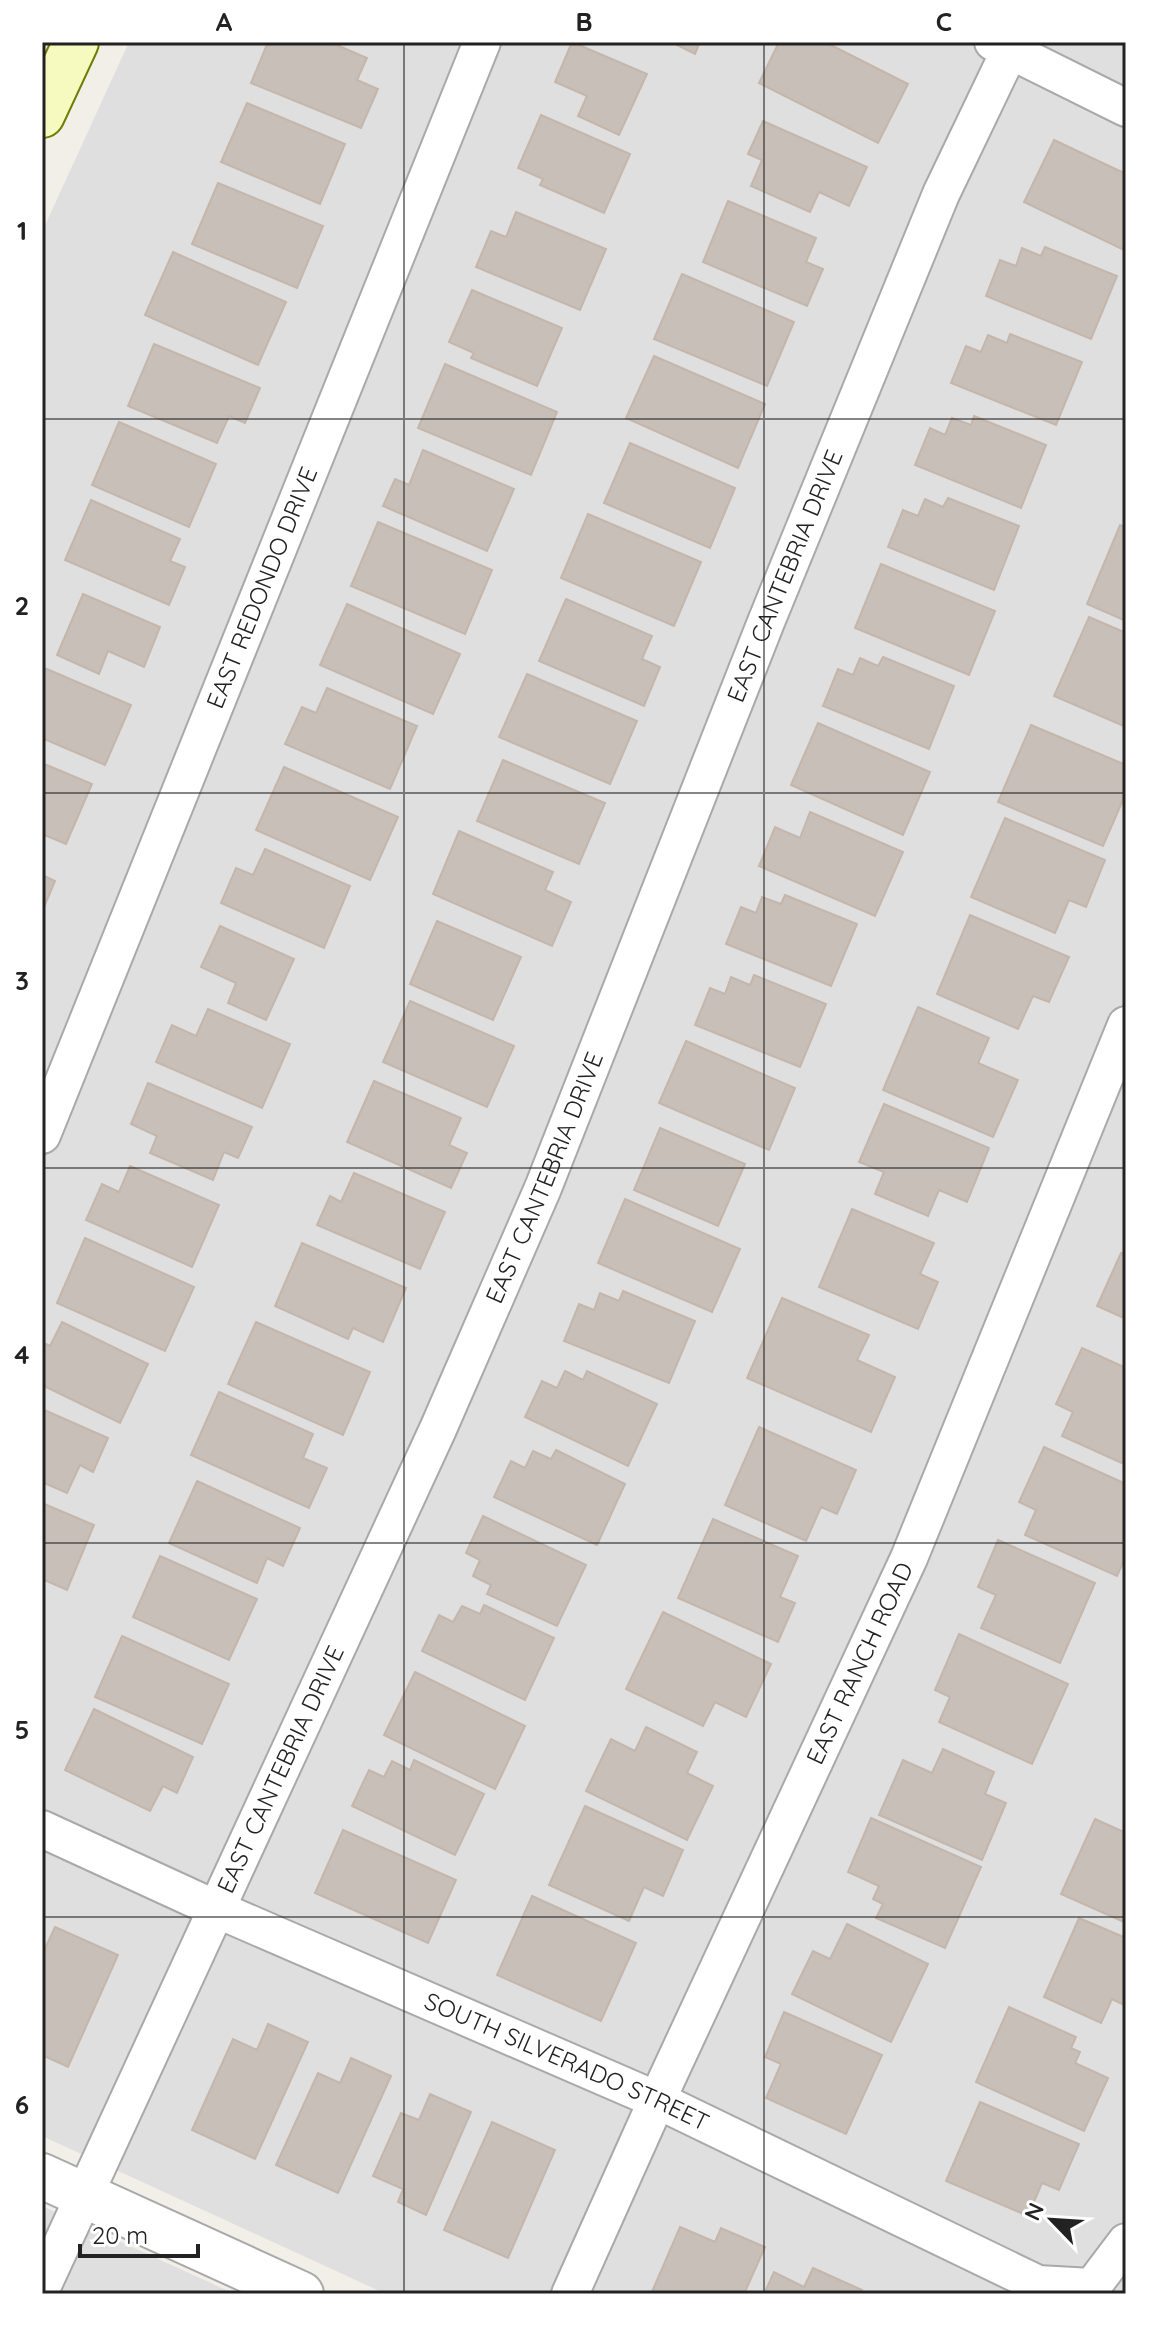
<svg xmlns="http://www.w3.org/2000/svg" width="1168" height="2336" viewBox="0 0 1168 2336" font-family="Quicksand,sans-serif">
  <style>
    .residential { fill: #e0dfdf }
    .building { fill: #c7bfb8; stroke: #c4b6ab; stroke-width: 2 }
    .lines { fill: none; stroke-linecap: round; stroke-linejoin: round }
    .minor-casing { stroke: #a9a9a9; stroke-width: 40 }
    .tertiary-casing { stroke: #a9a9a9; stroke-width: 48 }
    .secondary-casing { stroke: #707d05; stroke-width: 48 }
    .minor { stroke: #fff; stroke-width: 36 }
    .tertiary { stroke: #fff; stroke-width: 44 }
    .secondary { stroke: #f7fabf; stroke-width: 44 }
    .grid { fill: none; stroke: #222; stroke-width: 2; stroke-opacity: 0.55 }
    .labels { text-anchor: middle; stroke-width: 6; stroke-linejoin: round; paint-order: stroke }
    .street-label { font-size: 24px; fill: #222; stroke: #fff }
    .neatline { fill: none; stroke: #222; stroke-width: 3 }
    .grid-label { font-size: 26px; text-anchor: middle; font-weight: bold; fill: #222 }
  </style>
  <rect width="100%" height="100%" fill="#f2efe9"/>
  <g class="residential">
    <path d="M129,42h997v2252h-740l-344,-158v-1904z"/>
    <path d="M42,2206l193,88h-193z"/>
  </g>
  <g class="building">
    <path d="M268,42h62l37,16 -10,22 21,9 -17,39 -110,-45z"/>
    <path d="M572,42l75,32 -28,61 -41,-19 9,-20 -32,-14z"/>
    <path d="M671,42h29l-5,12z"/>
    <path d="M779,42h46l83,42 -30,59 -119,-60z"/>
    <path d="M247,103l98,41 -25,60 -99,-42z"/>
    <path d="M541,115l89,39 -26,59 -64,-28 3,-6 -25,-11z"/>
    <path d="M763,121l104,46 -18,39 -30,-14 -9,20 -59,-26 11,-26 -14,-6z"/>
    <path d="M1054,140l72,34v77l-102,-49z"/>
    <path d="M218,183l105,43 -26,62 -105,-44z"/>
    <path d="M728,201l88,37 -10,24 17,7 -16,37 -104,-44z"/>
    <path d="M516,212l90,37 -26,61 -104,-43 15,-36 15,6z"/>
    <path d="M1045,247l72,29 -26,63 -105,-43 14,-36 16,6 6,-18 19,8z"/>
    <path d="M173,252l113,50 -28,63 -113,-50z"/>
    <path d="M682,274l112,48 -27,64 -113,-47z"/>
    <path d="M472,290l90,38 -25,58 -66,-28 3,-5 -25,-11z"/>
    <path d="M1010,334l72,28 -26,63 -105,-42 15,-37 15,6 7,-17 19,8z"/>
    <path d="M154,344l106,44 -15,35 -16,-7 -12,27 -89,-37z"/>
    <path d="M654,356l111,48 -27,64 -112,-50z"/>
    <path d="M445,364l112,48 -26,63 -113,-47z"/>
    <path d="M974,416l72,29 -25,63 -106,-43 15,-37 15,7 7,-17 19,7z"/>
    <path d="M119,422l97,42 -27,63 -97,-42z"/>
    <path d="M630,443l105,45 -25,60 -106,-45z"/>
    <path d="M423,450l91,39 -27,62 -104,-45 12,-27 14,6z"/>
    <path d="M948,498l71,28 -25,64 -106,-43 15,-37 15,6 7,-17 18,8z"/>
    <path d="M91,500l89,39 -10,22 15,6 -16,38 -104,-45z"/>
    <path d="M588,514l113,48 -27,64 -113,-48z"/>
    <path d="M378,522l114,48 -27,64 -114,-48z"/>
    <path d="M1120,525l6,3v93l-39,-17z"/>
    <path d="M881,564l114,47 -26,64 -114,-47z"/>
    <path d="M83,594l77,33 -16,40 -36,-16 -9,23 -42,-19z"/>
    <path d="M566,599l86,37 -10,23 18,8 -16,39 -105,-45z"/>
    <path d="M347,604l113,50 -27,60 -113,-49z"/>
    <path d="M1089,617l37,16v94l-72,-31z"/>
    <path d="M883,657l71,29 -25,63 -106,-43 15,-37 15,6 7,-17 18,8z"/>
    <path d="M42,667l89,38 -26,60 -63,-27z"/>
    <path d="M527,674l110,47 -27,63 -111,-47z"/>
    <path d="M327,688l90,38 -27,63 -105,-45 17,-37 14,6z"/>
    <path d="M818,723l112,49 -27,63 -112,-50z"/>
    <path d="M1031,725l95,40v28l-23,53 -105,-44z"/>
    <path d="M503,760l102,43 -26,61 -102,-43z"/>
    <path d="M42,763l50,21 -26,60 -24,-10z"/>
    <path d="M284,767l114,50 -28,63 -114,-50z"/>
    <path d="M810,812l93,40 -28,64 -116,-50 16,-39 25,11z"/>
    <path d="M1005,818l100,42 -19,47 -17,-7 -14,33 -84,-36z"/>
    <path d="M459,831l94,41 -8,18 26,12 -19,44 -119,-52z"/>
    <path d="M265,849l85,37 -26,62 -103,-45 15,-35 17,7z"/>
    <path d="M42,875l13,6 -13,31z"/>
    <path d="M785,895l72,29 -26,62 -105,-42 15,-37 15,6 6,-16 19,7z"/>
    <path d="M970,915l99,42 -20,45 -16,-6 -15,33 -81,-35z"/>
    <path d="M437,921l84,36 -28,63 -83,-36z"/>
    <path d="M220,926l74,33 -28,61 -38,-17 8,-20 -35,-16z"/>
    <path d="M754,975l72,29 -26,63 -105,-42 15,-37 15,6 6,-17 19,8z"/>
    <path d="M410,1001l104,45 -27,61 -104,-45z"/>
    <path d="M918,1007l71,31 -11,25 40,17 -25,57 -110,-47z"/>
    <path d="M208,1009l82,35 -28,64 -106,-46 16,-37 24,11z"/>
    <path d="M686,1041l109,47 -26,62 -110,-47z"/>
    <path d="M374,1081l87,37 -12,27 18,8 -16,35 -104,-46z"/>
    <path d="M148,1083l104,44 -14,31 -14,-6 -11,28 -63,-27 7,-17 -26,-12z"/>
    <path d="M884,1104l105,44 -22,54 -28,-12 -11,26 -53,-22 9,-22 -25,-10z"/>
    <path d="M660,1128l85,36 -27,62 -84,-36z"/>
    <path d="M130,1166l89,39 -27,62 -106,-47 16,-36 17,8z"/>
    <path d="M354,1173l91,39 -25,57 -103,-44 13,-29 11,6z"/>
    <path d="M625,1199l115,50 -28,63 -114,-49z"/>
    <path d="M852,1209l82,34 -14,31 18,8 -20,47 -99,-42z"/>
    <path d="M85,1238l109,49 -29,64 -108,-48z"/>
    <path d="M302,1243l104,45 -23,54 -30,-14 -5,11 -73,-33z"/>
    <path d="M1121,1253l5,2v64l-29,-13z"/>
    <path d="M623,1291l72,30 -26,62 -105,-42 15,-37 15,6 6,-17 19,8z"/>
    <path d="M782,1298l87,37 -12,25 38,17 -24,55 -124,-54z"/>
    <path d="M62,1322l86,42 -28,59 -78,-38v-43l8,4z"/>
    <path d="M256,1322l114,50 -27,63 -115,-51z"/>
    <path d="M1082,1348l44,20v97l-64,-29 11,-24 -17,-8z"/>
    <path d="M565,1371l18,9 4,-9 70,33 -29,62 -103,-49 17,-36 15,7z"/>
    <path d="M219,1392l94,42 -10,24 24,10 -18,40 -118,-53z"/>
    <path d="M42,1409l66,29 -15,34 -13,-7 -13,28 -25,-11z"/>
    <path d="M759,1427l97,43 -19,44 -16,-7 -15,34 -81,-36z"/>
    <path d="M1044,1447l82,37v72l-9,20 -92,-41 11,-25 -17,-8z"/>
    <path d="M556,1450l69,34 -28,61 -103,-48 17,-36 14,7 8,-17 18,8z"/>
    <path d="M197,1481l103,47 -17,38 -16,-8 -10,25 -88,-40z"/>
    <path d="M42,1503l52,22 -27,65 -25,-11z"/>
    <path d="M483,1516l103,49 -29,61 -70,-32 4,-9 -18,-9 7,-16 -14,-7z"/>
    <path d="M713,1519l85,37 -18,41 15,6 -17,39 -100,-44z"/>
    <path d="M998,1540l97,43 -35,80 -79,-35 15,-33 -18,-8z"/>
    <path d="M160,1556l97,43 -28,61 -96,-43z"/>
    <path d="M484,1605l70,33 -29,62 -103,-49 17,-36 14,7 9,-16 18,8z"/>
    <path d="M663,1612l108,52 -25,53 -31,-15 -12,24 -77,-37z"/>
    <path d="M959,1634l109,50 -36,80 -93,-42 11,-25 -15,-7z"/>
    <path d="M122,1636l107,48 -27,60 -107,-47z"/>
    <path d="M415,1672l110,54 -30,63 -111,-54z"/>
    <path d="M94,1709l99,48 -16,36 -14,-7 -13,25 -85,-41z"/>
    <path d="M646,1727l51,25 -10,21 26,13 -26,54 -101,-49 25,-52 24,12z"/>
    <path d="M943,1749l51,23 -9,22 21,9 -24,57 -103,-45 24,-55 29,13z"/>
    <path d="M414,1760l70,34 -29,61 -103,-49 17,-36 15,7 8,-16 18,9z"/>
    <path d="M585,1806l98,44 -20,46 -19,-9 -15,34 -80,-36z"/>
    <path d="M871,1818l110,49 -36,81 -69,-30 7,-14 -10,-5 6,-13 -31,-14z"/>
    <path d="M1095,1819l31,14v90l-65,-29z"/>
    <path d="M343,1830l113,50 -28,63 -113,-50z"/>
    <path d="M532,1896l104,47 -35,78 -104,-46z"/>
    <path d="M1079,1918l47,20v68l-14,-7 -11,24 -57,-26z"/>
    <path d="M847,1924l81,40 -37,78 -99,-48 21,-43 17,8z"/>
    <path d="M55,1927l63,28 -50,112 -26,-12v-100z"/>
    <path d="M1009,2007l67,30 -5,11 9,4 -5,11 33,15 -24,53 -108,-49z"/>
    <path d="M784,2012l98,43 -36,79 -80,-36 15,-34 -16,-7z"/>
    <path d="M268,2024l40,18 -53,117 -63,-29 41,-91 24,11z"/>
    <path d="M351,2058l40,18 -53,117 -62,-28 42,-92 22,10z"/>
    <path d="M430,2094l41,18 -45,103 -28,-13 5,-13 -30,-13 28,-63 18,7z"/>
    <path d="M980,2102l99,42 -20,46 -17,-7 -14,33 -82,-35z"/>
    <path d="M492,2122l63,28 -47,108 -64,-28z"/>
    <path d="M680,2227l35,15 6,-14 44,19 -21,47h-93z"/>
    <path d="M813,2268l49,22 -2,4h-96l10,-22 30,15z"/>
  </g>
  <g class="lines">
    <g class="minor-casing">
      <g id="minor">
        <path d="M993,42l133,66"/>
        <path id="s1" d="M42,1135l440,-1093"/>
        <path id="s2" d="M42,1829l174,80 441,191 381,184 54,3 34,-45"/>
        <path id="s3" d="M42,2287l396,-858 105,-241 223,-566 175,-428 69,-144"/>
        <path id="s4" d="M570,2294l87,-194 252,-542 217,-533"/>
      </g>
    </g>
    <g class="tertiary-casing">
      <path id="tertiary" d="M42,2176l259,118"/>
    </g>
    <g class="secondary-casing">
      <path id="secondary" d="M42,115l34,-73"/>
    </g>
    <use href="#minor" class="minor"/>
    <use href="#tertiary" class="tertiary"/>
    <use href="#secondary" class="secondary"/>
  </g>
  <path class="grid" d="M404,42v2252M764,42v2252M42,419h1084M42,793h1084M42,1168h1084M42,1543h1084M42,1917h1084"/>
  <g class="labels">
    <g class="street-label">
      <text dy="8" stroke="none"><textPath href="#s3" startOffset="1866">EAST CANTEBRIA DRIVE</textPath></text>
      <text dy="8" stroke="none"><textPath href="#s1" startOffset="590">EAST REDONDO DRIVE</textPath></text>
      <text dy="8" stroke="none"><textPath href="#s3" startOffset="1218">EAST CANTEBRIA DRIVE</textPath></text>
      <text dy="8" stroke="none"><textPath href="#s4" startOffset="694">EAST RANCH ROAD</textPath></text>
      <text dy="8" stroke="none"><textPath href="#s3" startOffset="570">EAST CANTEBRIA DRIVE</textPath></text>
      <text dy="8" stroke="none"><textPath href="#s2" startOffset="574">SOUTH SILVERADO STREET</textPath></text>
    </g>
  </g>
  <rect width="1168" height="2336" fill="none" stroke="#ffffff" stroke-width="88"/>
  <g transform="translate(1052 2220) rotate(295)" stroke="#ffffff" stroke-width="6" paint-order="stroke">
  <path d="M0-6L14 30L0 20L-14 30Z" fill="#222222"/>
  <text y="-12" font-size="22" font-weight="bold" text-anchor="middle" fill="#222222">N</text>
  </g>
  <path d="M80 2244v12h118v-12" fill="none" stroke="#222222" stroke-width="4"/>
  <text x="92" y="2244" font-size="24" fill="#222222" stroke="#ffffff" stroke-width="6" paint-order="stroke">20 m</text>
  <rect x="44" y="44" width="1080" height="2248" class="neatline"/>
  <g class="grid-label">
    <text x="224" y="31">A</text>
    <text x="584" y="31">B</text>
    <text x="944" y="31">C</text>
    <text x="22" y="240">1</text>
    <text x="22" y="615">2</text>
    <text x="22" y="990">3</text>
    <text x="22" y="1364">4</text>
    <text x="22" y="1739">5</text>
    <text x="22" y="2114">6</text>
  </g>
</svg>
